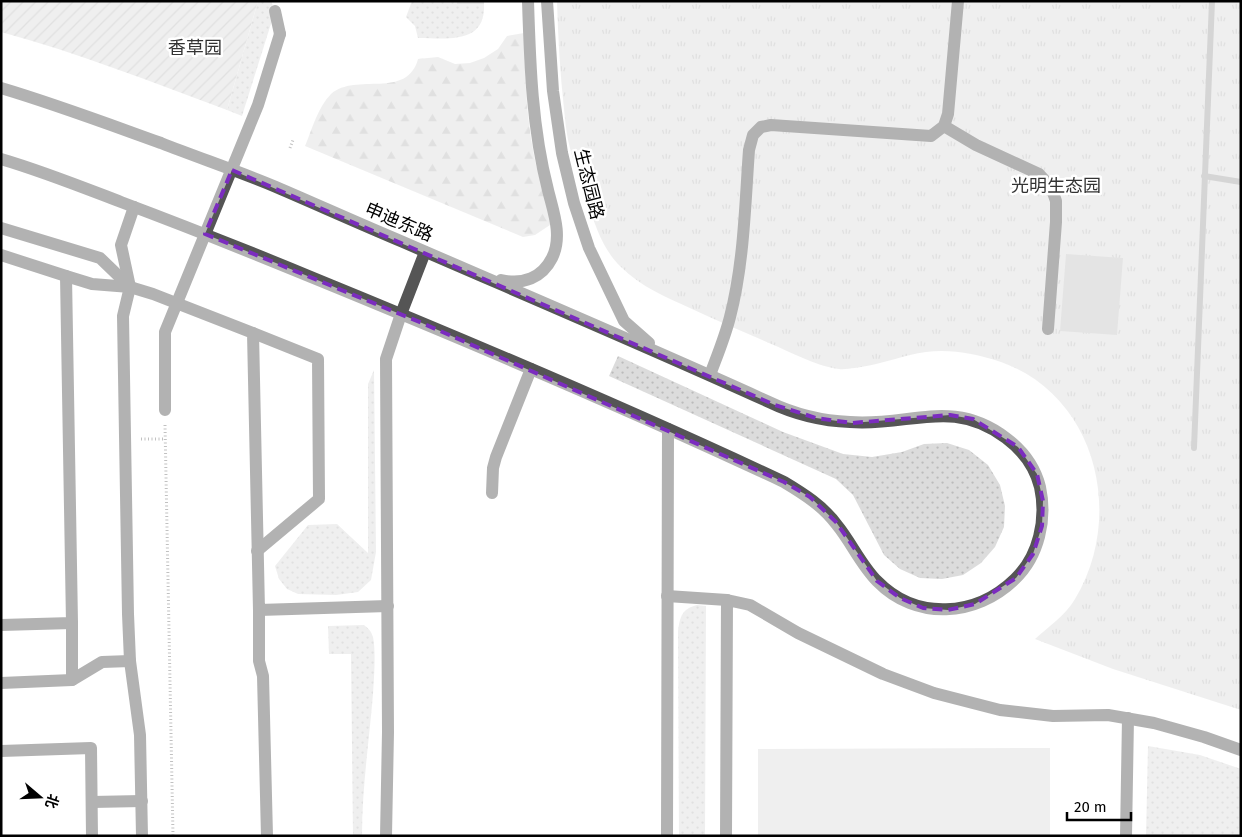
<svg xmlns="http://www.w3.org/2000/svg" width="1242" height="837" viewBox="0 0 1242 837" font-family="'Fira Sans','Noto Sans SC',sans-serif">
  <style>
    .grass { fill: url(#grass-dots) }
    .forest { fill: url(#forest-firs) }
    .park { fill: url(#park-tufts) }
    .garden { fill: url(#garden-furrows) }
    .pitch { fill: #dcdcdc }
    .lines { fill: none; stroke-linecap: round; stroke-linejoin: round }
    .stream { stroke: #a3a3a3; stroke-width: 6 }
    .building { fill: #c4c4c4 }
    .path { stroke: #777; stroke-width: 3; stroke-dasharray: 1 2.5; stroke-linecap: butt }
    .minor { stroke: #555; stroke-width: 12 }
    .minor-bridge { stroke: #555; stroke-width: 12 }
    .marked { fill: none; stroke: #7b2cbf; stroke-width: 4; stroke-dasharray: 10 6; stroke-linejoin: round }
    .labels { text-anchor: middle; stroke-width: 5; stroke-linejoin: round; paint-order: stroke }
    .park-label { font-size: 18px; fill: #333; stroke: #fff }
    .street-label { font-size: 18px; fill: #000; stroke: #fff }
  </style>
  <defs>
    <pattern id="grass-dots" width="8" height="8" patternUnits="userSpaceOnUse" patternTransform="scale(1.25)"><rect width="8" height="8" fill="#dcdcdc"/><path d="M2 2h.1M6 6h.1" fill="none" stroke="#bbb" stroke-width="1.8" stroke-linecap="round"/></pattern>
    <pattern id="forest-firs" width="22" height="20" patternUnits="userSpaceOnUse" patternTransform="scale(1.25)"><rect width="22" height="20" fill="#dcdcdc"/><path d="M5 1l3.5 6h-7zM16 11l3.5 6h-7z" fill="#bbb"/></pattern>
    <pattern id="park-tufts" width="24" height="20" patternUnits="userSpaceOnUse" patternTransform="scale(1.25)"><rect width="24" height="20" fill="#dcdcdc"/><path d="M3 7l-1-3M5 7V3M7 7l1-3M15 17l-1-3M17 17v-4M19 17l1-3" fill="none" stroke="#bbb"/></pattern>
    <pattern id="garden-furrows" width="10" height="10" patternUnits="userSpaceOnUse" patternTransform="scale(1.25)"><rect width="10" height="10" fill="#dcdcdc"/><path d="M-1 1l2-2M0 10L10 0M9 11l2-2" fill="none" stroke="#bbb"/></pattern>
  </defs>
  <rect width="100%" height="100%" fill="#fff"/>
  <g class="grass">
    <path d="M258,1h13l4,10 -33,105 -15,-6z"/>
    <path d="M412,1h45v3h27c2,41 -37,34 -66,34l-3,-12 -9,-9z"/>
    <path d="M618,356l165,76 60,22 29,3 30,-5 22,-8 23,-1 22,7 19,15 12,20 5,21 -1,21 -9,20 -14,16 -18,12 -21,4 -22,-1 -20,-9 -16,-14 -31,-60 -17,-16 -227,-103z"/>
    <path d="M374,370l2,182 -5,28 -13,12 -22,3 -38,-1 -11,-5 -8,-10 -4,-13 33,-41 29,-1 31,29v-169z"/>
    <path d="M697,605l9,1 -1,230h-26l-1,-205c2,-15 4,-22 19,-26z"/>
    <path d="M364,625c5,4 7,6 9,12 3,14 1,42 0,57 -4,48 -11,94 -11,142h-9l-2,-182h-22l-1,-28z"/>
    <path d="M1148,746l52,9 41,14v67h-95z"/>
  </g>
  <path class="forest" d="M524,33c1,41 2,82 10,122 4,23 15,47 16,70l-15,10 -12,2 -218,-91c7,-17 13,-39 26,-52 25,-22 76,6 87,-35l20,-2 17,7 15,-1 14,-5 14,-9 9,-13z"/>
  <path class="park" d="M557,1h684v709l-128,-41 -78,-30c13,-12 31,-24 40,-40 50,-83 22,-203 -74,-237 -31,-10 -60,-15 -91,-7 -19,5 -35,10 -55,13 -5,0 -11,2 -16,1 -19,-2 -45,-15 -63,-23 -28,-12 -56,-24 -84,-37 -26,-12 -51,-22 -71,-42 -18,-17 -25,-40 -33,-63 -7,-21 -15,-42 -20,-64 -2,-10 -3,-21 -4,-31 -4,-36 -6,-72 -7,-108z"/>
  <path class="garden" d="M1,1h257l-31,109c-75,-28 -149,-57 -226,-78z"/>
  <path class="pitch" d="M1050,748v88h-292v-87z"/>
  <g class="lines">
    <g class="stream">
      <path d="M1204,176l37,6"/>
      <path d="M1194,448l18,-447"/>
    </g>
  </g>
  <g class="building">
    <rect x="457" y="1" width="27" height="3"/>
    <path d="M1066,254l57,4 -6,77 -57,-4z"/>
  </g>
  <g class="lines">
    <g class="path">
      <path d="M290,148l3,-8"/>
      <path d="M165,425l8,411"/>
      <path d="M141,439h24"/>
    </g>
    <g class="minor">
      <path d="M547,1l6,90 9,62 12,50 15,45 35,73 25,22"/>
      <path d="M275,11l5,23"/>
      <path d="M1,88c54,16 107,36 160,55 38,15 77,28 115,44 42,18 84,37 127,55 122,53 245,105 366,160 25,12 54,19 81,20 59,5 102,-25 156,16 16,12 29,29 34,49 7,32 -1,69 -25,92 -39,38 -99,42 -138,2 -16,-16 -26,-39 -40,-56 -14,-19 -33,-31 -53,-43 -155,-73 -314,-140 -473,-205 -63,-26 -126,-51 -190,-75 -39,-15 -79,-31 -120,-43"/>
      <path d="M944,126l32,19 63,29 12,13 5,14v21l-8,107"/>
      <path d="M134,207l-13,38 9,42 -7,29 5,298 2,47 10,74 2,101"/>
      <path d="M1,228l99,30 30,29 23,7 100,39 6,277 129,-4"/>
      <path d="M1,255l65,21"/>
      <path d="M501,280c22,5 41,-2 51,-22 11,-22 1,-47 -4,-68 -16,-62 -18,-125 -20,-189"/>
      <path d="M253,333l65,26 1,140 -62,52"/>
      <path d="M710,375c7,-19 15,-38 20,-58 14,-54 15,-112 19,-167l4,-15 8,-8 10,-2 160,11 13,-10 4,-12 10,-113"/>
      <path d="M492,493l1,-25 3,-11 35,-88"/>
      <path d="M667,596l60,4"/>
      <path d="M259,610v51l4,15 4,160"/>
      <path d="M72,623v57"/>
      <path d="M1,625l71,-2 -6,-347 26,8 38,3"/>
      <path d="M1,683l71,-3 30,-18 28,-1"/>
      <path d="M1,751l90,-3 1,88"/>
      <path d="M92,802l50,-1"/>
      <path d="M386,836l2,-104 -2,-373 15,-45 24,-62"/>
      <path d="M667,836l1,-407"/>
      <path d="M726,836l1,-236 23,5 48,28 85,41 51,19 66,17 53,6 55,-1 46,8 50,14 37,13"/>
      <path d="M1126,836l2,-118"/>
    </g>
    <path class="minor-bridge" d="M165,410v-78l93,-227 22,-71"/>
  </g>
  <path d="M0 0H1242V837H0ZM232,170l543,235 41,13 36,5 98,-8 23,4 45,28 19,27 6,27 -1,25 -9,28 -17,24 -41,26 -27,6 -25,-2 -23,-10 -23,-17 -41,-59 -26,-25 -26,-15 -362,-159 -217,-89z" fill="#fff" fill-opacity=".55" fill-rule="evenodd"/>
  <path class="marked" d="M232,170l543,235 41,13 36,5 98,-8 23,4 45,28 19,27 6,27 -1,25 -9,28 -17,24 -41,26 -27,6 -25,-2 -23,-10 -23,-17 -41,-59 -26,-25 -26,-15 -362,-159 -217,-89z"/>
  <g class="labels">
    <g class="park-label">
      <text x="195" y="54">香草园</text>
      <text x="1056" y="192">光明生态园</text>
    </g>
    <g class="street-label">
      <text transform="translate(589 184) rotate(76)" y="6">生态园路</text>
      <text transform="translate(399 222) rotate(23)" y="6">申迪东路</text>
    </g>
  </g>
  <rect width="1242" height="837" fill="none" stroke="#000000" stroke-width="5"/>
  <g transform="translate(40 797) rotate(109)" stroke="#ffffff" stroke-width="4" paint-order="stroke">
  <path d="M0-4L9 19L0 12L-9 19Z" fill="#000000"/>
  <text y="-8" font-size="14" font-weight="bold" text-anchor="middle" fill="#000000">北</text>
  </g>
  <path d="M1067 812v8h64v-8" fill="none" stroke="#000000" stroke-width="2.5"/>
  <text x="1074" y="812" font-size="15" fill="#000000" stroke="#ffffff" stroke-width="4" paint-order="stroke">20 m</text>
</svg>
